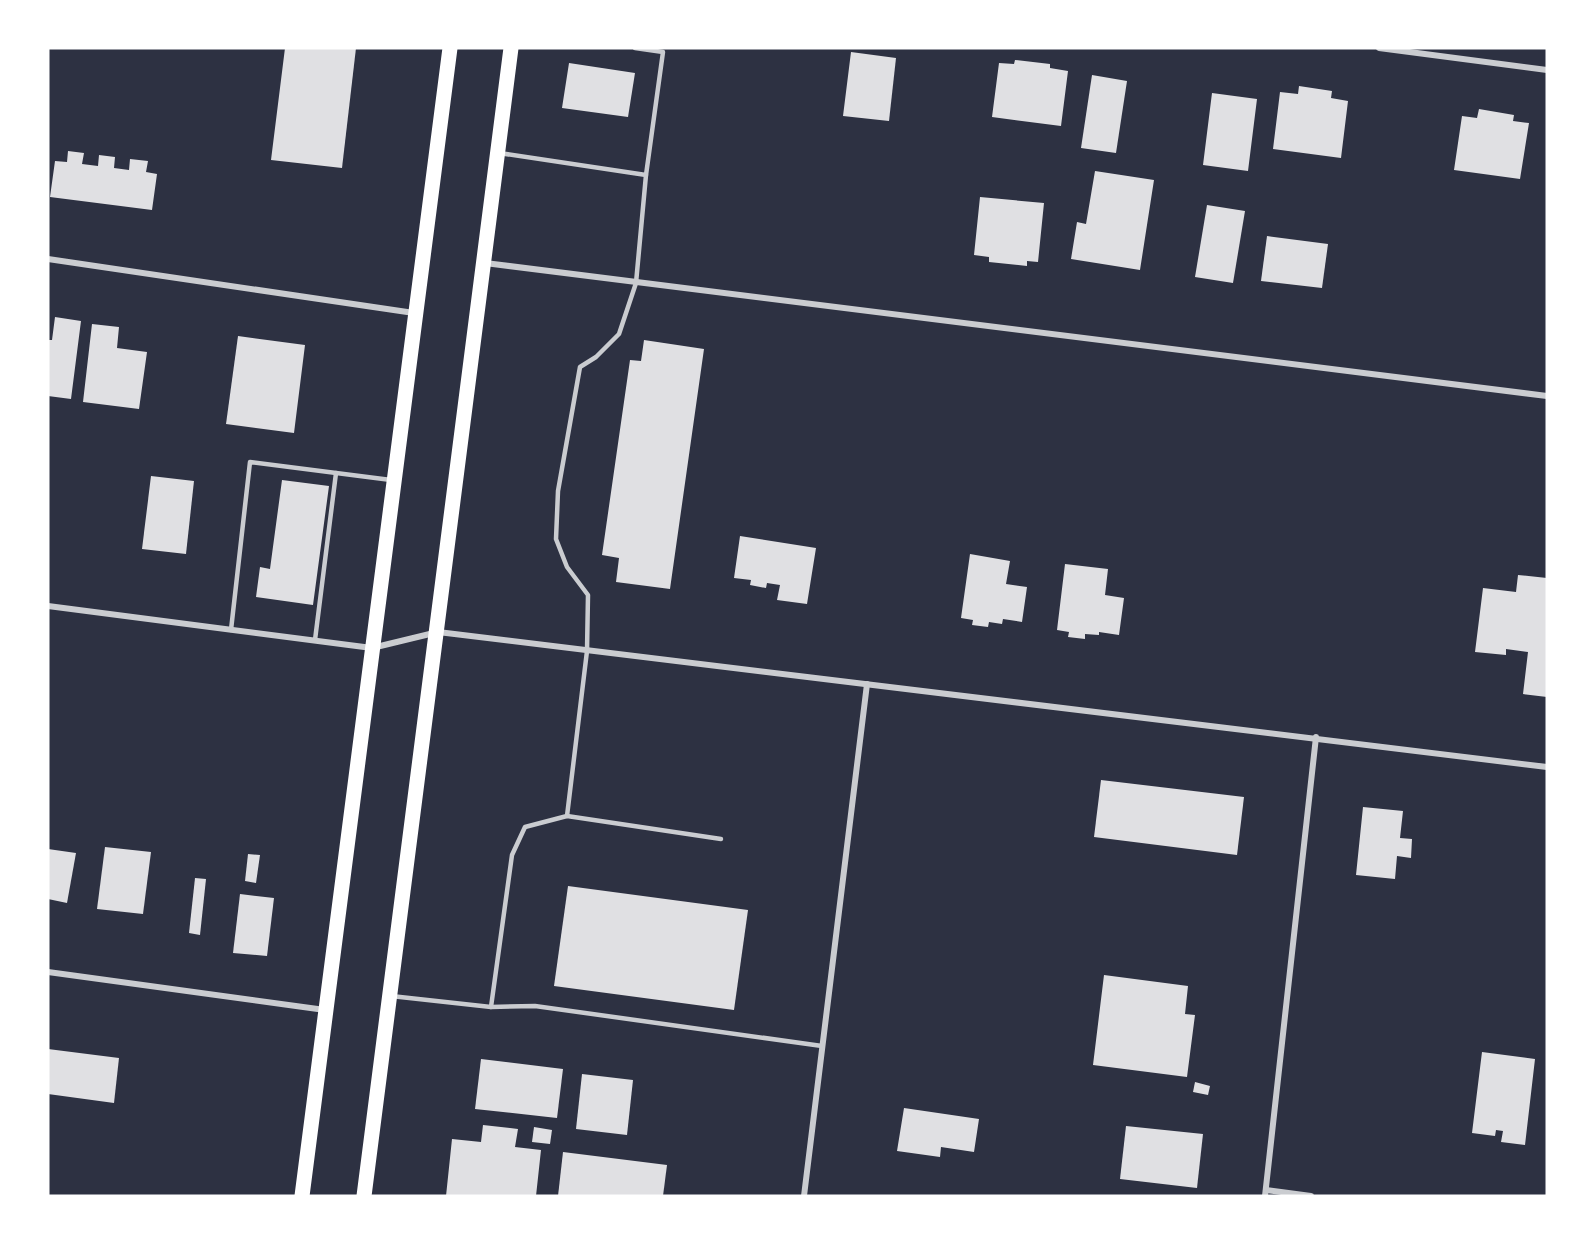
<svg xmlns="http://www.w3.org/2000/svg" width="1595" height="1244" viewBox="0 0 1595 1244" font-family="'Fira Sans',sans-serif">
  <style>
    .building { fill: #e0e0e3 }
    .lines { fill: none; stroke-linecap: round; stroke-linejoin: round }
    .service { stroke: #caccd0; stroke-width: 4.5 }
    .minor { stroke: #caccd0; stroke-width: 6 }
    .primary { stroke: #fff; stroke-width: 15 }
  </style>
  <rect width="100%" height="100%" fill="#2d3142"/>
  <g class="building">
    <path d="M285,48h71l-14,120 -71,-8z"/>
    <path d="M851,52l45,6 -7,63 -46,-5z"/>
    <path d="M1015,60l35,4v4l18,3 -7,55 -69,-9 7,-54 15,1z"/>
    <path d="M569,63l66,10 -7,44 -66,-9z"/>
    <path d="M1092,75l35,6 -11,72 -35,-5z"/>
    <path d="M1299,86l33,5 -1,7 17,3 -7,57 -68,-9 7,-57 18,2z"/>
    <path d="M1212,93l45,6 -9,72 -45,-6z"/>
    <path d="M1479,109l35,6 -1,6 16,2 -9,56 -66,-9 8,-54 15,2z"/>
    <path d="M68,151l16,2 -2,11 16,2 1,-11 16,2 -1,11 15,2 1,-11 18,2 -2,11 11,2 -5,36 -102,-13 5,-36 12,1z"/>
    <path d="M1095,171l59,9 -14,90 -69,-11 6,-37 9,2z"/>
    <path d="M980,197l64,6 -6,59 -11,-1v5l-38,-4v-5l-15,-2z"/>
    <path d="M1207,205l38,6 -12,72 -38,-6z"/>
    <path d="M1267,236l61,8 -6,44 -61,-7z"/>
    <path d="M55,317l26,4 -10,78 -23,-3v-56h4z"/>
    <path d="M92,324l27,3 -2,21 30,4 -8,57 -56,-7z"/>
    <path d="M238,336l67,9 -11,88 -68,-9z"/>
    <path d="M644,340l60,9 -34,240 -54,-7 3,-24 -17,-3 28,-195 11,1z"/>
    <path d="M151,476l43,5 -8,73 -44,-5z"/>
    <path d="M282,480l47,6 -16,119 -57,-8 4,-30 10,2z"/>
    <path d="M740,536l76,12 -9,56 -30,-4 3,-15 -13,-2 -1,5 -16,-3 1,-5 -17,-2z"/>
    <path d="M970,554l40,7 -4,23 21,3 -5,35 -19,-3 -1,5 -13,-2 -1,5 -16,-2 1,-5 -12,-2z"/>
    <path d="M1065,564l43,5 -3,26 19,3 -5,37 -20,-3v3l-14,-1v5l-17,-2 1,-5 -12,-2z"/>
    <path d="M1518,575l29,3v119l-24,-3 5,-42 -22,-3v6l-31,-3 8,-64 33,4z"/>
    <path d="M1101,780l143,17 -7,58 -143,-18z"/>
    <path d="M1363,807l40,4 -3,27 12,1 -1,19 -14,-2 -2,23 -39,-4z"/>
    <path d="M105,847l46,5 -8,62 -46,-5z"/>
    <path d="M48,849l28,4 -9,50 -19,-4z"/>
    <path d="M248,854l12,1 -4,28 -11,-2z"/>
    <path d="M195,878l11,1 -6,56 -11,-2z"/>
    <path d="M568,886l180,24 -14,100 -180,-24z"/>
    <path d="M240,894l34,4 -7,58 -34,-3z"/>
    <path d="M1104,975l84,11 -3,28 10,1 -8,62 -94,-12z"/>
    <path d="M48,1049l71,9 -5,45 -66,-9z"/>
    <path d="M1482,1052l53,7 -10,86 -24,-3 2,-11 -7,-1 -1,6 -23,-3z"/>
    <path d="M481,1059l82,10 -6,49 -82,-9z"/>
    <path d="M582,1074l51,6 -6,55 -51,-6z"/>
    <path d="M1195,1082l15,4 -2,9 -15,-3z"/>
    <path d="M904,1108l75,11 -5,33 -33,-5 -1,10 -43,-6z"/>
    <path d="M483,1125l35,4 -3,18 26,3 -5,46h-90l6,-57 29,3z"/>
    <path d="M1126,1126l77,8 -6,54 -77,-9z"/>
    <path d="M534,1127l18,3 -2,14 -18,-2z"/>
    <path d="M563,1152l104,13 -4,31h-105z"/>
  </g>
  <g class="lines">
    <g class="service">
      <path d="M635,48l28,4 -17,123"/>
      <path d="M231,630l19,-168 141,18"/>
      <path d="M315,640l21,-167"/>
      <path d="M567,816l154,23"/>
      <path d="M391,996l100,11 44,-1 287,40"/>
      <path d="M491,1007l21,-152 13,-28 42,-11 20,-165 1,-56 -21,-28 -11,-28 2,-48 22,-124 16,-10 23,-23 17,-51 10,-108 -147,-22"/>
    </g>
    <g class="minor">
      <path d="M1379,48l168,22"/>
      <path d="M48,259l366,54"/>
      <path d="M485,263l1062,133"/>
      <path d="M48,606l324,42 66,-16 1109,135"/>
      <path d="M48,972l277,38"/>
      <path d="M1266,1190l45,6"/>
      <path d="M804,1196l63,-512"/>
      <path d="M1265,1196l51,-459"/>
    </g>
    <g class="primary">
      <path d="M302,1196l148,-1148"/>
      <path d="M364,1196l147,-1148"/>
    </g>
  </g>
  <rect width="1595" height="1244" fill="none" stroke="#ffffff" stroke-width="99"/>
</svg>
